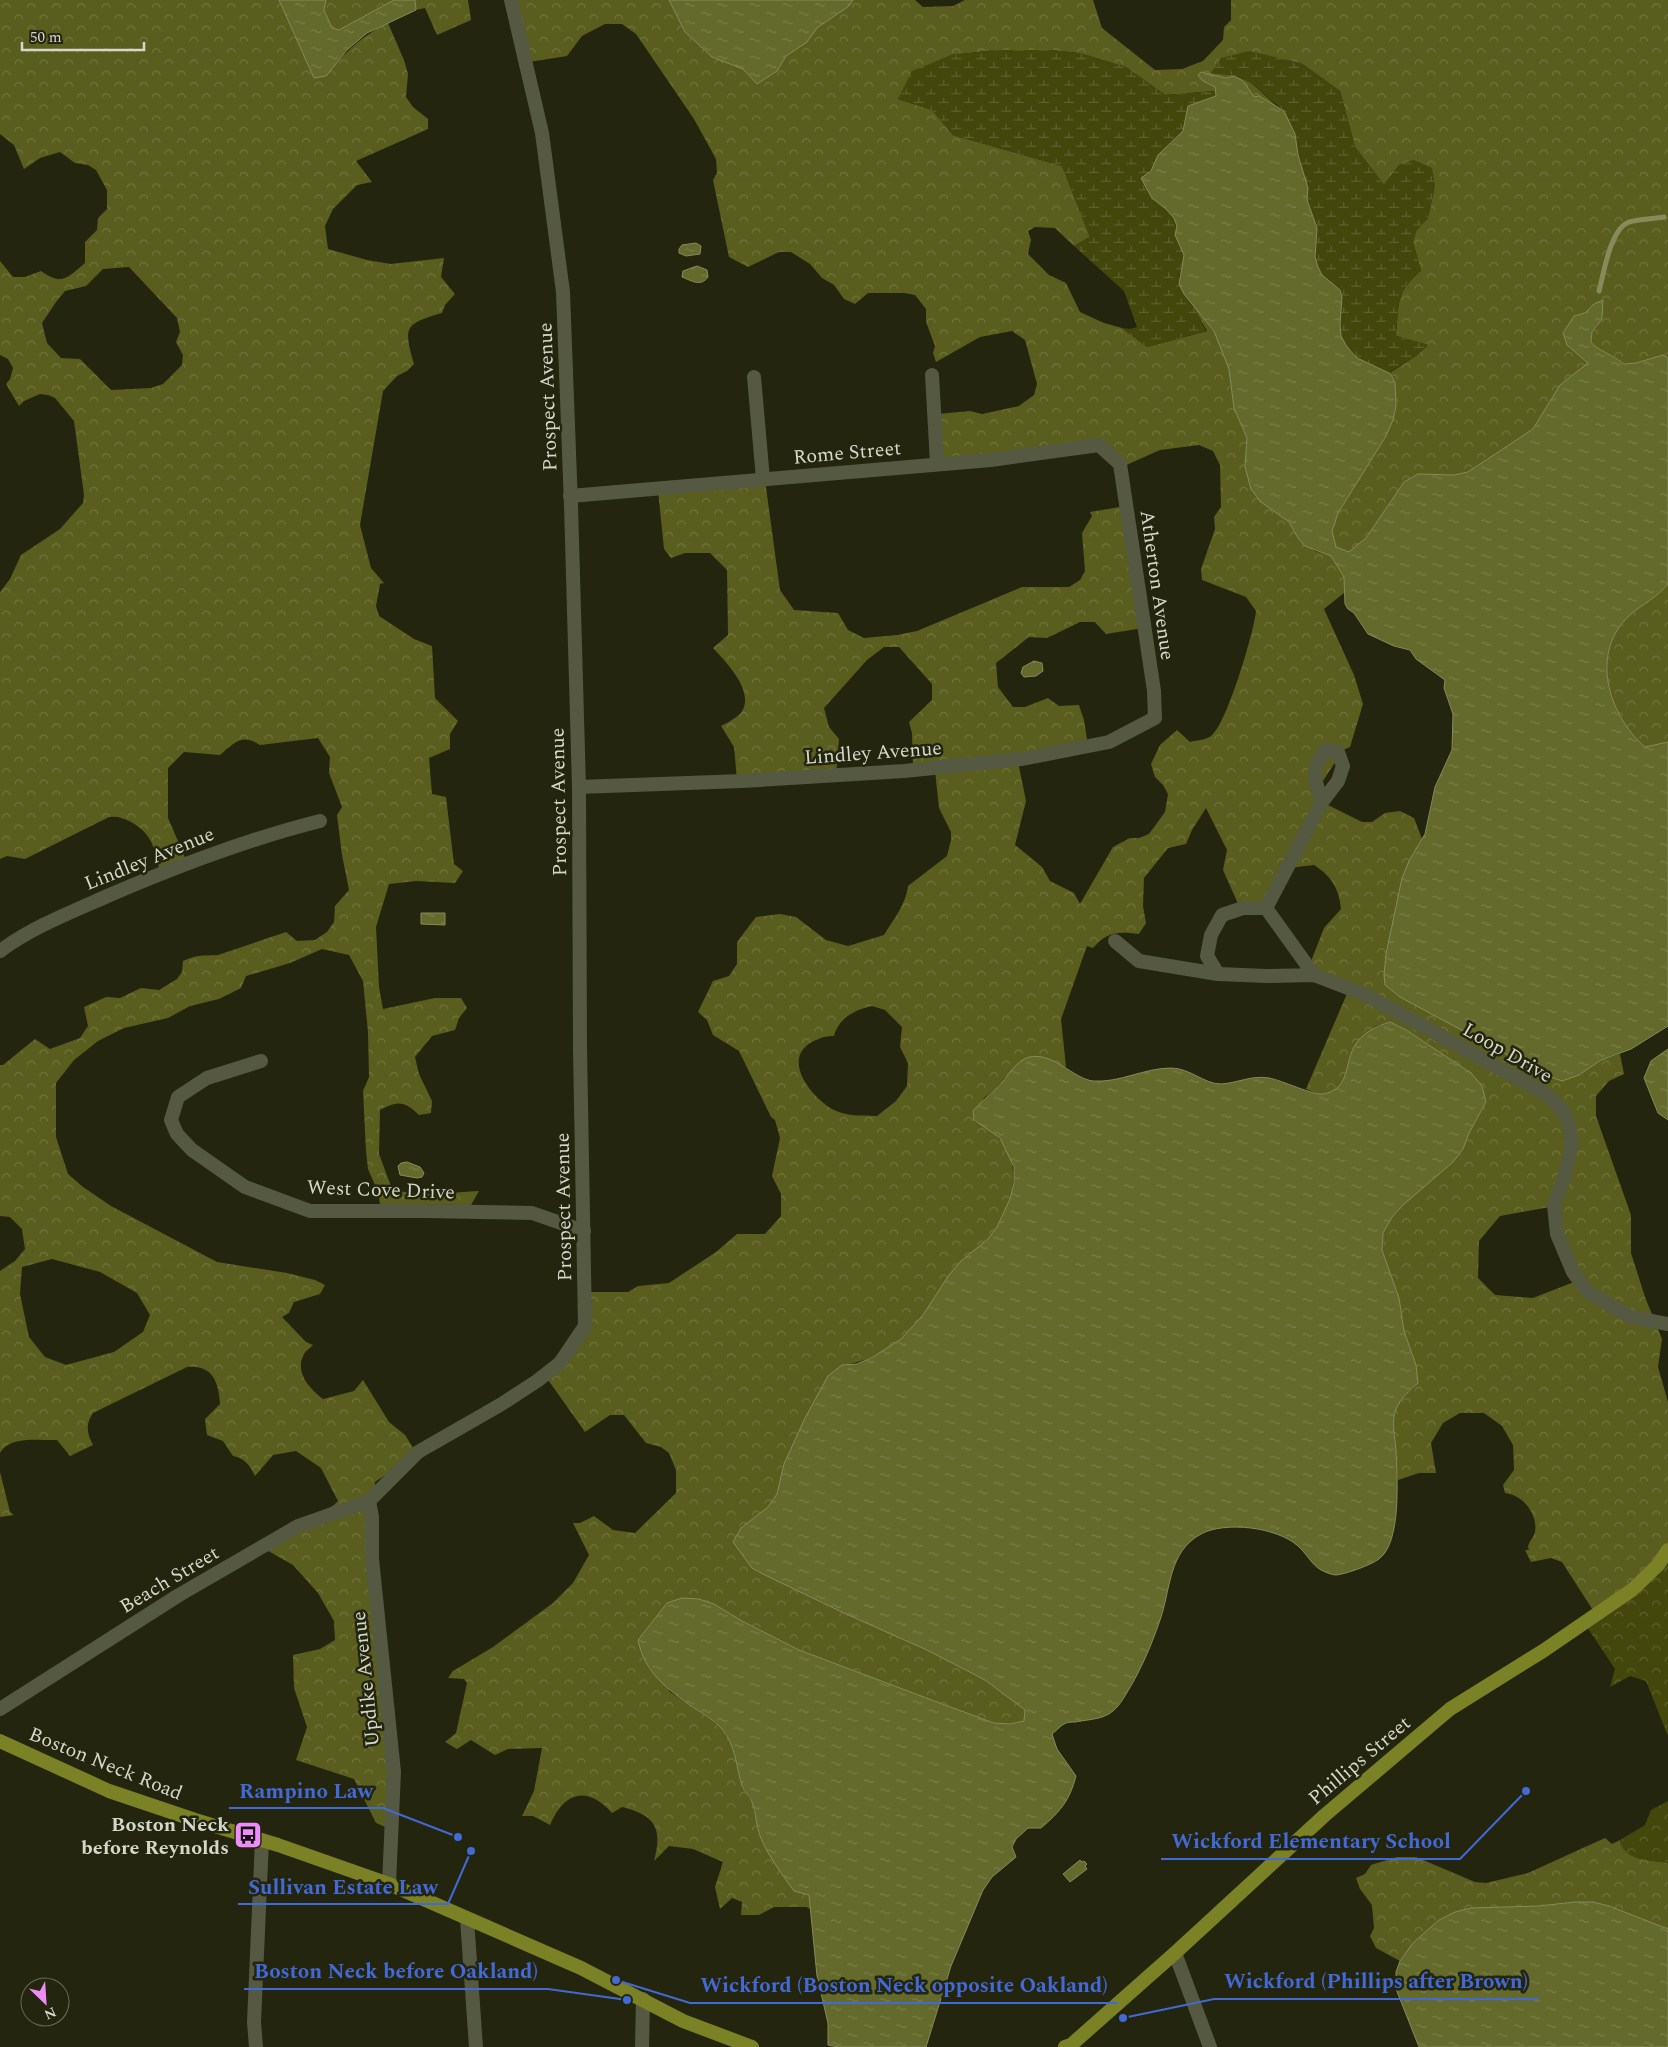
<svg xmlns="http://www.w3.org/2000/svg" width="1668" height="2047" viewBox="0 0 1668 2047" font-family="Spectral,serif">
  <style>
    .forest { fill: url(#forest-crowns); fill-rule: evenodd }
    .wetland { fill: url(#wetland-marsh) }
    .park { fill: url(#park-crowns) }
    .water { fill: url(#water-ripples); stroke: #868b5a }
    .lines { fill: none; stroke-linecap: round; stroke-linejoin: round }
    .stream { stroke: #868b5a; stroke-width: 5 }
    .minor { stroke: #565941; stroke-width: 14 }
    .tertiary { stroke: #565941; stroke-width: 14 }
    .primary { stroke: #7b8125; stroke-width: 14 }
    .labels { text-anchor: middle; stroke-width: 5; stroke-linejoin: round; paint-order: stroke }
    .street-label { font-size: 20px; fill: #d5d7c9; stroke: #23250f }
    .poi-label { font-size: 20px; font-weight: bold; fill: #d5d7c9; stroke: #23250f; text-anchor: end }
    .leader { fill: none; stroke: #4269d5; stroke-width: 2 }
    .callout-dot { fill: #4269d5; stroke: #23250f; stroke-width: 2 }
    .callout-label { font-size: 21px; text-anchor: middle; font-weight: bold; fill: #4269d5; stroke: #23250f; stroke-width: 5; stroke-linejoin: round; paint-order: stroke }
  </style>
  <defs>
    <pattern id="forest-crowns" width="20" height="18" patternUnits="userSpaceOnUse" patternTransform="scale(1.25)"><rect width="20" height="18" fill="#595e1e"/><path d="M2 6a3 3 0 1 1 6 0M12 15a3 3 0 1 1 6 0" fill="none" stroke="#70743d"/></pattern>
    <pattern id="wetland-marsh" width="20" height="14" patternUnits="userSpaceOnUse" patternTransform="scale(1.25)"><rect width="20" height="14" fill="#43470c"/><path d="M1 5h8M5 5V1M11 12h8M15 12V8" fill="none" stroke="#5d612e"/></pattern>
    <pattern id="park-crowns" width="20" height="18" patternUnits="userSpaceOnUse" patternTransform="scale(1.25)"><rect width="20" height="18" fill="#43470c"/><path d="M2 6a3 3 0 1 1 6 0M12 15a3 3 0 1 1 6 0" fill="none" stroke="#5d612e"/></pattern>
    <pattern id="water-ripples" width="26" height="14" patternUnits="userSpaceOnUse" patternTransform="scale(1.25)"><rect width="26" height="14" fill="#646a2b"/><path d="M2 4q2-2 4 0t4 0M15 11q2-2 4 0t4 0" fill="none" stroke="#797f48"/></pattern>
  </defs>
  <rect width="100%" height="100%" fill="#23250f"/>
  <g class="forest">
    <path d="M0,0h279l35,78 12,-3c20,-23 34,-38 62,-52l16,37 4,14 -2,23 7,10 15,12v10l-72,32 16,21 -15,3 -24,24 -8,17 3,23 39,11 24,4 53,-6 -3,19 14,17 -10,11 -3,8c-37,11 -39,13 -28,51l-7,7 -10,5 -14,15 -23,134 11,43 13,15 -4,1 -4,22 3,10 35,23 18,7 3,52 23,23 -8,13v15l-21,9 3,36 14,3 8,67 9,7 -8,12 -39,-2 -27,3 -13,43 3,60 4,22 52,-11h26l6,10 -8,10 -4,12 -23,6 -17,21 4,17 13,27 -1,12 -12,2c-15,-15 -22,-14 -39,-5l-1,44 13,35c28,9 59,3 87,2l-8,14 -91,-1 -2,-12 -10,-23 -2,-18 -3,-60 6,-14 -1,-45 -5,-51 -14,-26 -27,-6 -32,14 -44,13 -5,12 -22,11 -29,7 -22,12 -44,10 -26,13 -24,19 -18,23v54l12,37 15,13 28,19 106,56 70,11 28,7 10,5 -5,9 -26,8 -5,11 -7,4 24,25 7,3c-3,3 -9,7 -10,11 -8,18 8,34 20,43l31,-8 9,-11 26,42 16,13 12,19 -42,28 -2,69 23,219 -8,58 -12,-5 -22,-44 -58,-19 11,-33 -13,-39 -1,-33 27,-6 15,-9 -1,-19 -16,-28 -25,-28 -30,-17 71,-43 4,-4 -17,-33 -25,-17 -23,4 -18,21c-5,-10 -10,-18 -22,-20l-10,-15 -16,-6 -2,-16 15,-15c-1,-22 -8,-40 -33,-37l-94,46c-8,12 -6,20 0,32l-23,11 -13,-16c-18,1 -46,-5 -57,13v-182l15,-10 10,-12 -3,-20 -12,-12 -10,-1v-151h3l32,-26 15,10 30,-11 8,-12 -4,-19 22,-10 14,1 21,-10 18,2 18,-11 5,-7 1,-11c16,-7 19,-5 35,-6l68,-23 11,9 18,-1 12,-8 7,-10 1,-16 14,-16 -7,-35 -5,-40 5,-8 -13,-34 1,-16 -12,-19 -58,7c-18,-12 -26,-2 -40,10l-36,-3 -16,16v50l19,44 -27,10c-5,-22 -7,-38 -29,-50 -8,-4 -13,-6 -22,-5l-84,42 -18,-3 -7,3v-267l10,-13 11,-24 39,-26 23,-26 1,-8 -10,-74 -19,-23 -7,-3 -8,-1 -16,7 -5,5 -13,-22 4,-5 3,-11 -5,-9 -8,-4v-94l13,16h12l16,-6c21,15 26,7 44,-8v-21l12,-12 1,-12 9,-9v-19l-11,-20 -8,-5 -13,-2 -15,-11 -20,6 -16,11 -10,-24 -14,-11zM129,267l48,51 3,14 -4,10 7,13 -1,10 -19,19 -12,4 -40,2 -31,-31 -19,-1 -14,-15 -5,-20 14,-21 9,-11 21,-5 17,-17zM52,1259l48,13 37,21 13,22 -7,17 -29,20 -48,13 -21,-8 -16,-20 -9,-43 2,-27z"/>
    <path d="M326,0h68l-55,30 -7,-2 -8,-18z"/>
    <path d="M415,0h53l3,20 -34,15 -12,-27 -9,2z"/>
    <path d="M514,0h155l16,32 27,25 31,12 14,15 20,-13 9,-15 20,-14 11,-14 32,-22 4,-6h62l8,7 30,-1 12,-6h128l9,28 53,42 27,-1 21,-8 20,-21 1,-13 7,-7v-20h437v358l-5,-3 -27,8 -12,1c-9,-9 -28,-14 -33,-22l1,-9 10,-14v-19l-17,13 -11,3 -11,17 4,12 22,18 -29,22 -27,44 -65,43 -14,3 -36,-1 -14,8 -38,56 -17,15 -14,-6 -3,-16 6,-18 48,-77 9,-24v-29l-4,-11 25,-16 12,-11 -32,-9c3,-31 -1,-44 25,-65l-8,-29 3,-11 12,-13 7,-33 -21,-25 -15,5 -15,20 -29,-38 -15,-56 -39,-28 -90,10 22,2 17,7 30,27 -21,-13 -5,1 -11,-16 -9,-5 -8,2 -25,-6 2,9 12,6v4l-50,4 -39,-28 -47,-14 -29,-3h-53l-46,5 -53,44 34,11 21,25 109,31 28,71 -16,9 -19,-18 -20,-1 -7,4 3,9 -3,14 21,21 17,8 14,29 24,11 18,5 25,19 60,-16 -18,-32 25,32 15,38 5,39 13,30 -2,29 16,35 28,20 9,16 17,13 16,5 13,21v16l-20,16 30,66 9,29 -13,43 -7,3 -22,34 3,19 38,19h10l13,-9 15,-2 14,7 8,21 -13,22 170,214 22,-15 19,-6 4,20 -15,7 -13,15v20l35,99v38l14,44 17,42 -4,28 10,35v153l-72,60 -34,-53 -11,-4 -20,4 -6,-12h4l-1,-3c1,-6 6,-10 7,-15 3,-18 -12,-37 -30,-39l-2,-8 11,-15 -1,-25 -11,-19 -18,-13h-24l-17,10 -12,20 5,30h-17l-21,7c-2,-17 -8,-55 -3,-70 4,-11 15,-20 23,-27l-2,-18 -12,-34 -5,-33 -17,-48 1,-17 9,-16 11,-12 60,-56 6,-16 17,-31 -15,-29 -65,-43 -16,-8 -14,4 -12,9 -10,12 -8,29 -9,13 -16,6 -15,-6 43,-100 -41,-20 16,-41 17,-19c-2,-21 -10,-33 -27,-44l-35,4 -15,38 -24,1 -17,-38 4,-20 -21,-42 -14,22 -6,14 -18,4 -24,30 -1,28 3,17 -7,11c-22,-3 -32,-2 -46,14l-6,-2 -26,73 5,48 -6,-1 -54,10 -10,13 -12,9 -10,23c9,5 19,10 25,17 26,28 13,75 -11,101 -10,11 -24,19 -34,31 -12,15 -21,32 -32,47 -20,25 -48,45 -80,48l-37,53 -24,61 -4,15 -9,13 -11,11 55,79 34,17 81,36 58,30 40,30 -1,11 -14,3 -16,-1 -49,-18 -146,-55 -57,-29 -28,-17 -47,-1 -29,37 32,52 40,27 11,9 9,13 5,15 7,32 10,14 7,32 50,61 2,15 -4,-3h-33l-15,8h-18l1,-13 -10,-4 -12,11 -5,-22 8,-25 -30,-13 -24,-3 -15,15c9,-33 1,-46 -32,-54l-10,6c-25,-28 -48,-21 -62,12l-17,-9h-11l12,-25 8,-43 -34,1 -13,6 -24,-15 -14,9 -12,-7 11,-9 11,-50 -3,-4 -16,-1 5,-7 40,-24 60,-44 20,-20 16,-28 -16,-32h7l14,-7 19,14 22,3 41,-40v-23l-7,-17 -8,-6 -15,-4 -22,-28h-14l-25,17 -39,-55 40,-48 2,-37h40l10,-6 31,-3 47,-31 21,-18h28l16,-18v-22l-9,-18 8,-38 -5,-18 -4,-3 -32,-66 -26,-16 -6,-15 -9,-8 15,-31 16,-5 8,-12v-22l19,-25 24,-3 16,3 30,23 22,6 36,-11c9,-15 22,-31 24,-49l39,-30 4,-16v-8l-12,-24 -4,-38 -22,-1 -1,-36 -3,-11 23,-22v-16l-33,-37h-15l-17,13 -43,48 5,19 10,12 -3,36 -99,5 -3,-33 -13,-21c6,-3 15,-8 20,-13 15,-21 -15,-51 -28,-65l15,-13 -1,-65 -17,-17h-25l-14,5 -7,-9 -6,-59 107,-10 15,110 14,20 44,3 10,17 16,8 33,-3 20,-4 105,-44h47l11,-7 5,-9 -3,-38 10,-17 -2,-4 36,-6 18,119 -7,4 -31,5 -11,-12h-15l-33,16 -18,-1 -33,26 2,24 15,20h12l23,-9 11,8 20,-1 5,15 4,26 -70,16 8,39 -11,44 27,22 8,14 24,12 6,11 33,-57 17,-9h9l10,-4 16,-22 3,-18 -5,-9 -8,-8 -4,-13 9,-19 17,-15 13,12c7,-2 17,-2 22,-7 15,-12 42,-103 44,-124l-10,-14 -44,-17 -1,-11 14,-40 -1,-12 7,-10 -1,-42 -7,-14 -14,-6 -39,5 -36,16 -25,-21 -159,18 -2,-49 32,-3 12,3 37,-8 15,-11 3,-11 -12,-44 -13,-9 -32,6 -44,25 -3,-9 2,-7 -9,-24v-13l-11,-14 -11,-2h-36l-13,11 -11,-5 -10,-14 -12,-7 -12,-14 -19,-12h-12l-31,15 -19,-10 -16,-77 4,-7 -1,-14 -22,-40 -58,-85 -14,-10h-17l-23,12 -15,20 -38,6zM872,1006l13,4 17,17 -2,20 8,16 -1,23 -11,15 -19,15c-15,-1 -31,1 -45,-7 -21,-12 -51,-50 -20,-67 8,-4 13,-6 22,-6 5,-18 20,-26 38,-30zM1555,1206l24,74 -46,18 -38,-3 -17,-17 1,-37 21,-25z"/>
    <path d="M1668,584v158l-23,5c-37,-32 -56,-94 -15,-132 11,-10 29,-19 38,-31z"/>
    <path d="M0,1472l10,40 4,3 -14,2z"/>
    <path d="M1605,1838l7,6 8,-4c4,21 31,20 48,23v66l-59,-23 -34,-4 -36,4 -136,50 -3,5 -24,-13 -6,-12 4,-8 -2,-23 -12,-16 -4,-11 9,-4 6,-9 26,-8h19l59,25 11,1 42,-10z"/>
  </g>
  <g class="wetland">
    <path d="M997,50h53l29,3 47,14 39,28 50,-4 1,5 -28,10 -5,25 -25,24 -7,16 -7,5 8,22 14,11 8,9 3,8 -2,9 9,20 -5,22 27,54 -59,16 -22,-16 -3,-3 8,1 7,-2 -13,-36 -50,-45 16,-9 -28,-71 -109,-31 -21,-25 -34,-11 14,-28 39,-16z"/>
    <path d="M1249,51l52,12 39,28 15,56 29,38 15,-20 15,-5 18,8 3,17 -7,33 -12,13 -3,11 8,29c-26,21 -22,34 -25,65l32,9 -12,11 -25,15v3l-34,-16 -10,-11 -6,-11 -1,-12 2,-27 -2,-7 -18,-15 -4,-8 -3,-10 2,-29 -10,-28 1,-12 -10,-33 -3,-21 -11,-23 -34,-29 -17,-7 -22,-2 10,-15z"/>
  </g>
  <g class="park">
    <path d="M1668,1555v181l-22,-55 -16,-5 -20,11 5,-18 -30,-45z"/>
    <path d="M1668,1801v62c-17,-3 -45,-2 -48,-23l25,-15 6,-15z"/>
  </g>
  <g class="water">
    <path d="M279,0h47l-2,10 8,18 7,2 55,-30h21l1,10 -49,23 -20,17 -21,26 -12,2z"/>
    <path d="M669,0h184l-4,6 -32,22 -10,14 -21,14 -9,15 -20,13 -14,-15 -31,-12 -27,-25z"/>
    <path d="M1201,72l25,6 8,-2 9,5 11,16 5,-1 25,15 11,23 3,21 10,33 -1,12 10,28 -2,29 3,10 4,8 18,15 2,7 -2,27 1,12 6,11 10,11 34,16 4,9 1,23 -3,14 -7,16 -48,77 -6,18 4,16 13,5 17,-14 38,-56 14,-8 36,1 14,-3 65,-43 27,-44 28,-22 -21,-18 -4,-12 11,-17 11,-3 9,-9 9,-4 -1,19 -10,13 -1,10c4,7 24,14 33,22l12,-1 27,-8 5,3v226c-9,12 -27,21 -38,31 -41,37 -22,100 15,132l23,-5v284l-37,23 -30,11 -22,15 -17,6 -17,-6 -145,-78 -15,-12 -1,-10 2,-21 16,-76 7,-17 16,-27 10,-47 17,-37 1,-36 -9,-26 1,-8 -29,-21 -6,-9 -16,-4 -26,-12 -14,-21 -6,-4 -3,-5 -1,-27 -13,-21 -26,-10 -7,-8 -9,-16 -28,-20 -10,-13 -6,-22 2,-29 -13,-30 -5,-39 -15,-38 -30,-37 -5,-10 5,-29 -9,-20 2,-9 -3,-8 -8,-9 -14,-11 -11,-20 10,-7 7,-16 25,-24 5,-25 28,-10 -1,-9 -12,-6 -5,-6z"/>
    <path d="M696,243l5,3 -1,8 -14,2 -7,-3v-4l3,-4z"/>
    <path d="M697,266l10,4 1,7c-7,10 -16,4 -26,0l1,-6z"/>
    <path d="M1034,661l8,2 1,8 -7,5 -12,1 -3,-4 2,-6z"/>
    <path d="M421,913h24v12l-24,-1z"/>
    <path d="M1390,1022l16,8 65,43 11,13 4,16 -17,31 -6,16 -10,13 -50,43 -11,12 -9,16 -1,17 17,48 5,33 12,34 2,18c-8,7 -18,16 -22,26 -5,11 -1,29 0,41 1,26 6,92 -17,109 -8,6 -33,15 -43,16 -4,0 -11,-3 -15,-5 -9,-5 -15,-17 -23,-24 -21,-19 -73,-25 -97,-12 -33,18 -30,55 -41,86 -9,27 -21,54 -37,79 -13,21 -26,19 -48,23 -3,0 -8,0 -11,2 -4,2 -8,7 -12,10l5,15 19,27c-6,24 -16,36 -35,52h-13l-12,11 -4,8 4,10 -24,20 -9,13 -32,76 -25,81h-88l-10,-2v-22l-11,-47 -8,-81 -15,-4c-12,-17 -26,-35 -34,-55 -4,-11 -4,-23 -8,-34 -2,-6 -8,-10 -10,-16 -6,-20 -6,-40 -20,-57 -8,-9 -19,-15 -28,-21 -26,-18 -50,-36 -56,-68l29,-37 15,-5 17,1 15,5 28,17 57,29 146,55 49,18 16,1 14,-3 1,-11 -40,-30 -58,-30 -81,-36 -81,-39 -13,-7 -19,-26 8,-14 27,-21 9,-13 7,-30 21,-46 23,-42 14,-11 15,-1 16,-7 28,-18 22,-24 26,-40 12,-14 27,-22 9,-12 13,-28 4,-16v-16l-14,-29 -26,-18 -1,-9c7,-8 14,-14 22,-21 11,-10 20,-30 35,-33 23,-5 44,22 63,24 27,2 51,-13 78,-13 19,0 33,16 50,16 17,-1 30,-9 48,-6 12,2 46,18 54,16 27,-5 21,-28 31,-47 8,-14 22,-21 36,-25z"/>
    <path d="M1668,1049v71l-10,-7 -14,-35 7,-17z"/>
    <path d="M407,1162l13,5 4,6 -2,4 -5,1 -17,-3 -2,-9 3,-3z"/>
    <path d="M1080,1860l2,2 2,-1 3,3 -2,2 2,3 -17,13 -7,-8z"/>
    <path d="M1575,1902h18l16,4 59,23v118h-249l-23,-58v-17l4,-11 13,-18 26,-23 16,-8 16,-4 68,-2z"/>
  </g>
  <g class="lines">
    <path class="stream" d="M1599,291c5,-18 11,-62 30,-69 11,-3 24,-3 35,-5"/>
    <g class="minor">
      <path d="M932,375l5,88"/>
      <path d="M754,377l9,102"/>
      <path d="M570,496l421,-36 108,-15 21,19 34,227 1,27 -46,24 -87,17 -118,12 -162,10 -163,6"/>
      <path d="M1266,908l56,-106 16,-21 5,-15 -5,-14 -12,-2c-17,19 -11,30 -4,52"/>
      <path d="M1115,941l24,20 79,13"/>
      <path d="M0,951c34,-25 74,-40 112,-57 68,-29 136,-55 208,-73"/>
      <path d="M1314,975l-48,-67h-23l-21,7 -11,20 -4,21 11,18 49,2 47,-1 52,20 180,99 17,17 7,16 2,18 -8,33 -10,27 3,29 16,38 15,20 43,25 37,7"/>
      <path d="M261,1061l-54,17 -29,19 -7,23 6,14 15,16 53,37 65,24h116l106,2 52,18"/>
      <path d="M467,1919l9,128"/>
      <path d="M1175,1953l35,94"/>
      <path d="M256,2047l-2,-25 8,-182"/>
      <path d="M642,2047l1,-48"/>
    </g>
    <g class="tertiary">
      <path d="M369,1501l3,16v42l22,213 -5,112"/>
      <path d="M0,1709l179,-114 119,-69 71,-25 49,-49 82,-47 37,-24 23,-18 25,-37 -5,-278 -1,-261 -8,-282 -8,-213 -21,-159 -31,-133"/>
    </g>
    <g class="primary">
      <path d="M0,1741l109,50 86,29 83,25 111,39 192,84 102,53 69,26"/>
      <path d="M1065,2047l6,-2 104,-92 150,-138 125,-106 93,-58 89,-61 26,-25 10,-15"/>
    </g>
  </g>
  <defs>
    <g id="bus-square" transform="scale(1.4375)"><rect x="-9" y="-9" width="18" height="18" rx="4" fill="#ee8cf8" stroke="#23250f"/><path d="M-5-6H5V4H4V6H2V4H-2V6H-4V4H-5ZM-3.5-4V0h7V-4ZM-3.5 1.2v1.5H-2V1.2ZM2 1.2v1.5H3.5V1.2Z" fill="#111"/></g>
  </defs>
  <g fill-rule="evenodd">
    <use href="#bus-square" x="248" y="1835"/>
  </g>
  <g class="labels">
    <g class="street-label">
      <text transform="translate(547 397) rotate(-92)" y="7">Prospect Avenue</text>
      <text transform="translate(847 452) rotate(-5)" y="7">Rome Street</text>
      <text transform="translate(1158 585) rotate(82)" y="7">Atherton Avenue</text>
      <text transform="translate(873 752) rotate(-4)" y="7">Lindley Avenue</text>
      <text transform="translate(558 802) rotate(-91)" y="7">Prospect Avenue</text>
      <text transform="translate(149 858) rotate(-22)" y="7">Lindley Avenue</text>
      <text transform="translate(1508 1052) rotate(30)" y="7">Loop Drive</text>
      <text transform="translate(381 1189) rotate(2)" y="7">West Cove Drive</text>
      <text transform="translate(563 1207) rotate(-91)" y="7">Prospect Avenue</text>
      <text transform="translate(169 1579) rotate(-31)" y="7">Beach Street</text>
      <text transform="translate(365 1679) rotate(-96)" y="7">Updike Avenue</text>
      <text transform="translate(1359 1760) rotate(-40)" y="7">Phillips Street</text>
      <text transform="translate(106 1763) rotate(22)" y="7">Boston Neck Road</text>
    </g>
    <g class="poi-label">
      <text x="229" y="1831">Boston Neck<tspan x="229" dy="23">before Reynolds</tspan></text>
    </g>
  </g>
  <path class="leader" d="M458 1837L383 1808H229M1526 1791L1460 1859H1161M471 1851L448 1904H238M627 2000L548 1989H244M1123 2018L1214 1999H1538M616 1980L690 2003H1118"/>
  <g class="callout-dot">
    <circle cx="458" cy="1837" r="5"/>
    <circle cx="1526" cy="1791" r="5"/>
    <circle cx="471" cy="1851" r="5"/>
    <circle cx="627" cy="2000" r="5"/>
    <circle cx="1123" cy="2018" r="5"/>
    <circle cx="616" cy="1980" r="5"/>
  </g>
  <g class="callout-label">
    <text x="306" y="1798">Rampino Law</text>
    <text x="1311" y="1848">Wickford Elementary School</text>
    <text x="343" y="1894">Sullivan Estate Law</text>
    <text x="396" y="1978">Boston Neck before Oakland)</text>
    <text x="1376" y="1988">Wickford (Phillips after Brown)</text>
    <text x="904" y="1992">Wickford (Boston Neck opposite Oakland)</text>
  </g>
  <g transform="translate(45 2002) rotate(155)"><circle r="24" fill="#23250f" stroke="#6a6c59"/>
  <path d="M0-4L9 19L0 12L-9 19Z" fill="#ee8cf8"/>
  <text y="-8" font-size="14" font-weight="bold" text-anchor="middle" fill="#d5d7c9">N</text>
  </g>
  <path d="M22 42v8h122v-8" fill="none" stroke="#d5d7c9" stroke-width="2.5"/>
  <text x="30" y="42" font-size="15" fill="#d5d7c9" stroke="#23250f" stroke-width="4" paint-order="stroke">50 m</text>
</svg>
